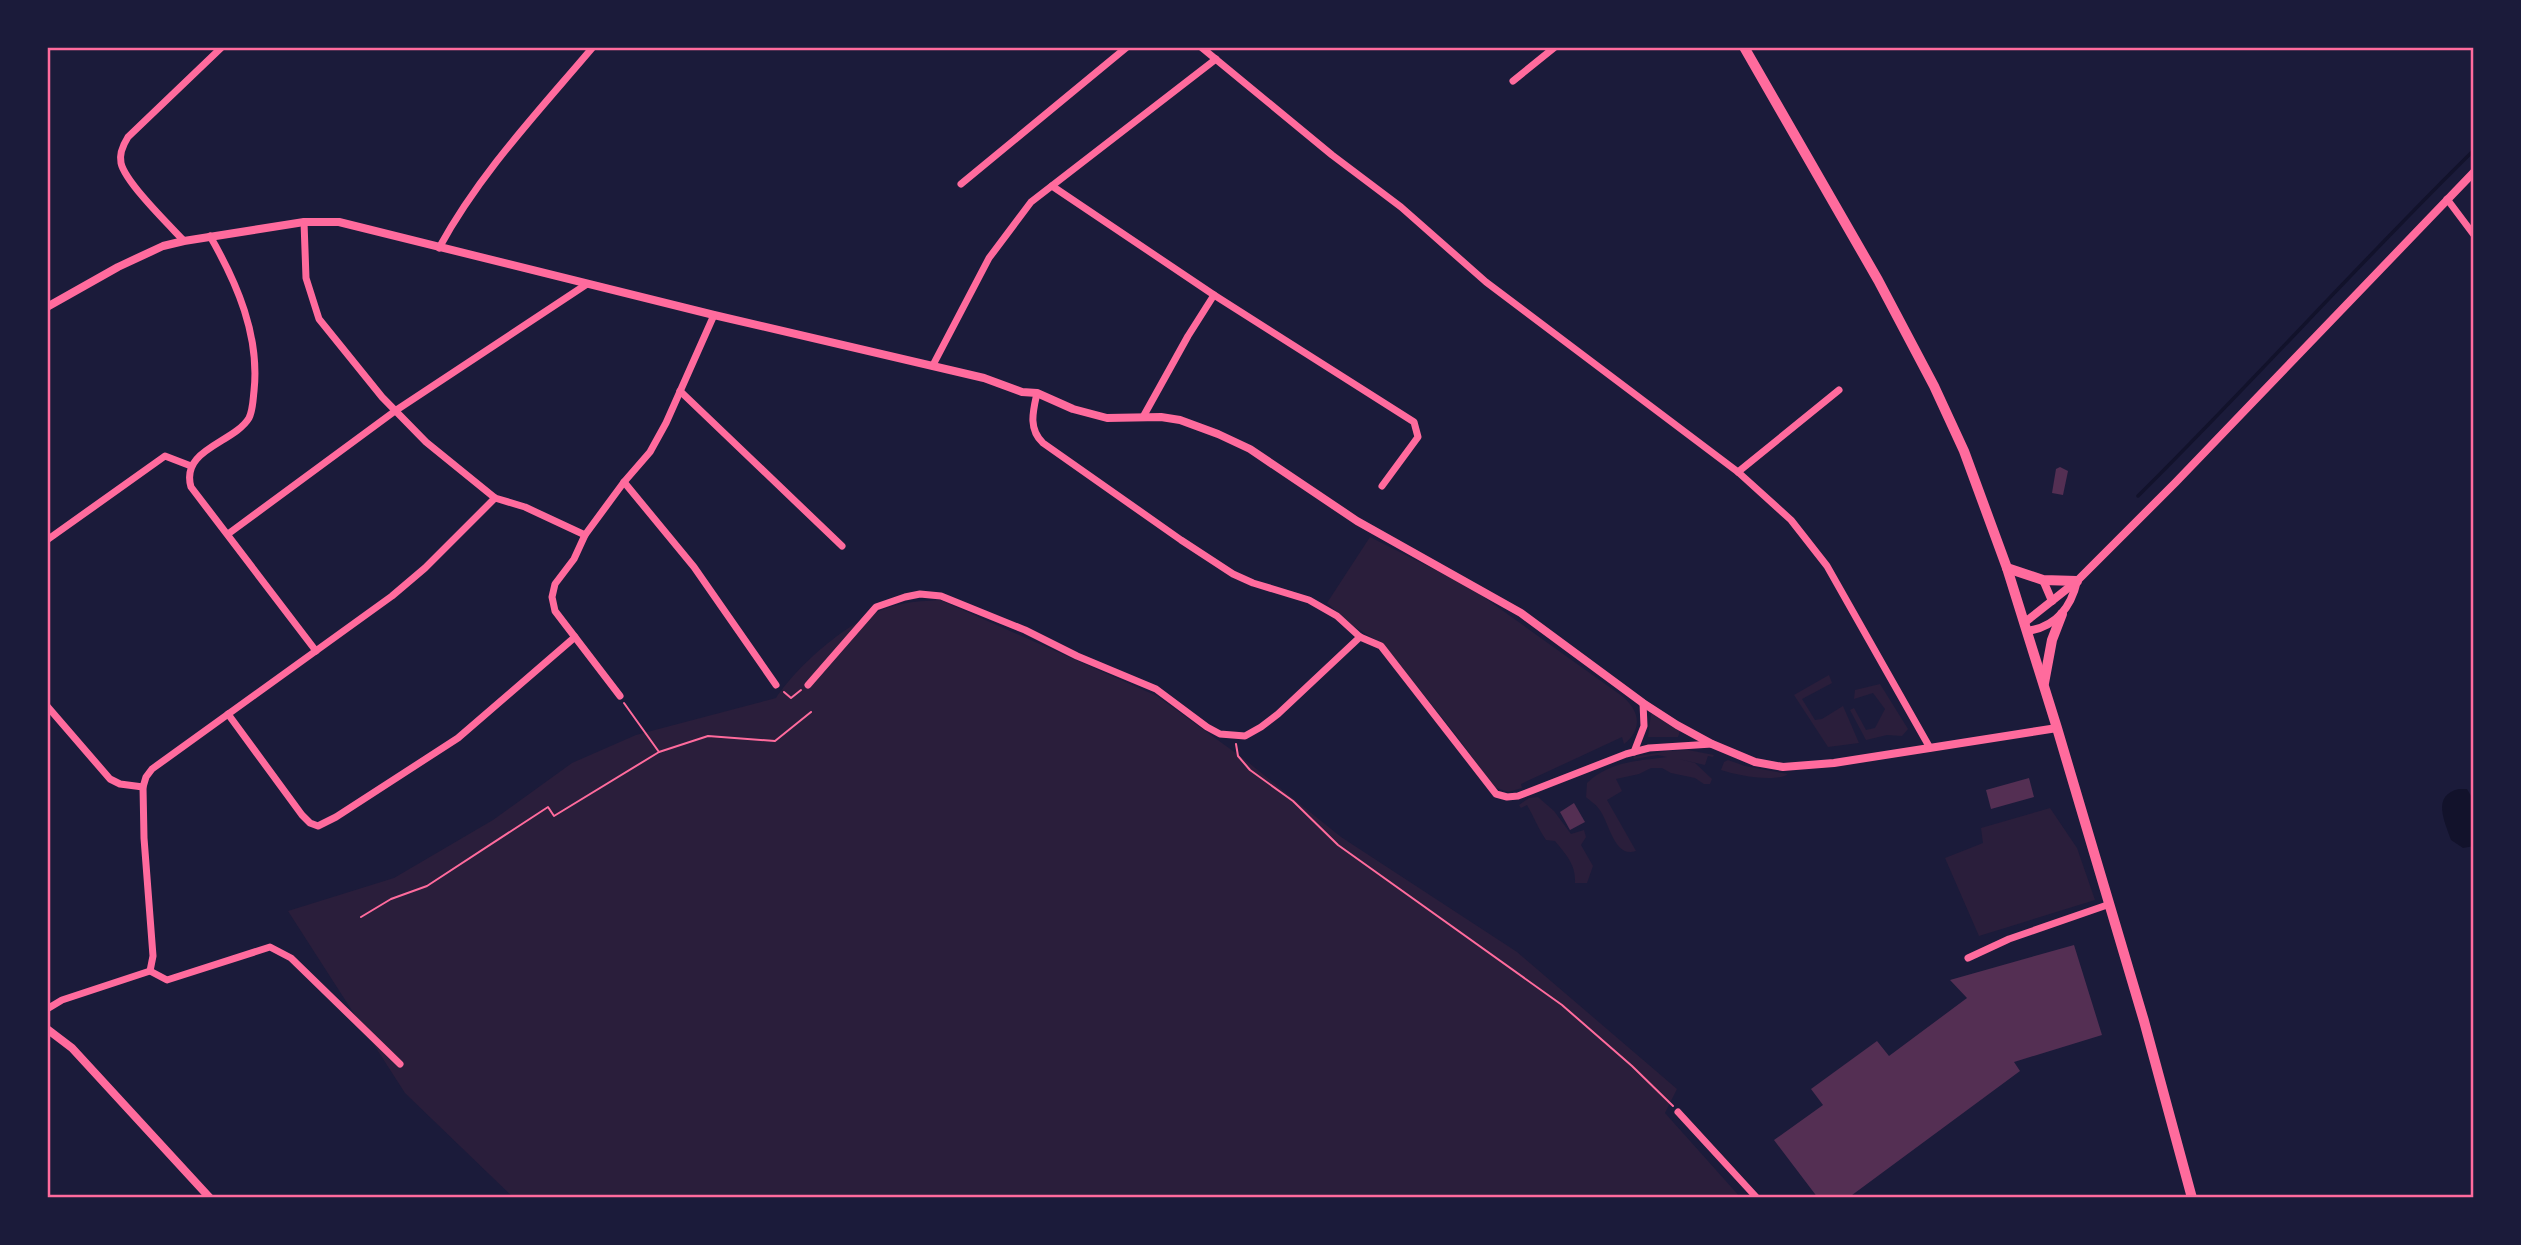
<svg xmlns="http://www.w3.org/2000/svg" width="2521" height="1245" viewBox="0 0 2521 1245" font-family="'DM Sans',sans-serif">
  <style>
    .green { fill: #2a1e3b }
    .water { fill: #12122b }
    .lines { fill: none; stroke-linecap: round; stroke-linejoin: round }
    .stream { stroke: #12122b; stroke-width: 3.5 }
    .building { fill: #542f53 }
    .path { stroke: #ff6b9d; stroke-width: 2 }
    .minor { stroke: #ff6b9d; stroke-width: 7 }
    .tertiary { stroke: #ff6b9d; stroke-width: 8 }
    .primary { stroke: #ff6b9d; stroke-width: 10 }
    .neatline { fill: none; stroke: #ff6b9d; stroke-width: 2.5 }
  </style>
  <rect width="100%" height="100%" fill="#1b1b3a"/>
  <g class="green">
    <path d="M1370,537l101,51 151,108c18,15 21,33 2,48l-2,-7 -101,47 1,4 -14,4 -14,-5 -38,-52 -72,-90 -31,-19 -26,-23z"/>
    <path d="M940,600l217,96 87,63 97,78 176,115 160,137 -12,24 76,85h-1227l-109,-105 -117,-182 106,-33 99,-58 79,-57 64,-28 140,-37c25,-37 82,-86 126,-94 12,-3 26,-3 38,-4z"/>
    <path d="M1829,675l3,8 -30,16 13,21 7,-1 21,-13 16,37 -31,4 -34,-52z"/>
    <path d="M1880,684l28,45 -6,7 -15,-1 -21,5 -16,-30 4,-2 12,22 9,-2 10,-19 -12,-16 -19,6 1,-9z"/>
    <path d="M1653,713l27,18 -2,6h-30l3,-23z"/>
    <path d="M1688,750l26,5 -1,2 -5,-1 -3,9 -26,-6 16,4 17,16 -2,5h-6l-9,-6 -24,-5 -9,-5h-11l-12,6 -23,5 6,12 -15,9 29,51c-22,8 -27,-30 -37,-42 -3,-5 -9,-8 -13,-12l1,-14c23,-22 51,-22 80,-26l-9,-2 -24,4 -1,-2 35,-6z"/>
    <path d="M1728,760l17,6 43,8c-13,9 -52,1 -67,-4l3,-8z"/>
    <path d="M1538,797l16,14 17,23 13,-4 2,7 -5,8 12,21 -6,17h-12c1,-19 -9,-28 -20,-42l-9,-1c-8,-12 -12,-23 -19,-35l-6,3 -2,-3 10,-7z"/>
    <path d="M2050,808l27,40 18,52 -116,36 -34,-78 38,-15 -2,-15z"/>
  </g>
  <path class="water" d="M2459,789h8l7,12v45l-11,2 -12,-8c-6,-18 -20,-45 8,-51z"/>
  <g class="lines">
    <path class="stream" d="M2138,496c114,-113 221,-233 336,-346"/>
  </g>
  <g class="building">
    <path d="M2060,467l8,4 -5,24 -11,-2 4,-24z"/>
    <path d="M2029,778l5,19 -43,12 -5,-19z"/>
    <path d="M1574,803l11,19 -15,8 -10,-18z"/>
    <path d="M2074,945l28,90 -88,27 6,9 -172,127h-30l-44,-58 49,-35 -12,-16 66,-48 12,15 78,-58 -17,-18z"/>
  </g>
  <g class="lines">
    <g class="path">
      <path d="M784,692l7,6 10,-8"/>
      <path d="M624,703l35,49"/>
      <path d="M1236,744l2,12 12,14 43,31 45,44 224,160 70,61 41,40"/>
      <path d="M361,917l30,-18 36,-13 121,-79 6,9 105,-64 49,-16 67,5 36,-29"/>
    </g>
    <g class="minor">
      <path d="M1201,47l131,108 69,52 85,75 252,190 53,48 36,46 103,182"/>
      <path d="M1513,81l42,-34"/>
      <path d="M961,184l166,-137"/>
      <path d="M1052,186l162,109 200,127 4,15 -36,49"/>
      <path d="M2447,199l27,36"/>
      <path d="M304,222l2,56 13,41 63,78 44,45 69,56 30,9 60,28"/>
      <path d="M210,236c27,47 50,100 44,155 -1,8 -1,19 -5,27 -15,25 -69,31 -58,69l125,164"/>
      <path d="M184,241c-15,-16 -59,-59 -63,-78 -2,-9 2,-18 7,-26l94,-90"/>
      <path d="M439,248c41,-75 99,-136 154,-201"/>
      <path d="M933,365l56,-107 42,-56 185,-143"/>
      <path d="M680,391l162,155"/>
      <path d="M1037,393c-4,18 -9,36 6,50l138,97 52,34 20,9 56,17 28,16 23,21 21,9 115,148 11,3 11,-1 108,-42 23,-6 63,-4"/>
      <path d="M1143,417l45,-81 26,-41"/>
      <path d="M1738,472l101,-82"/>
      <path d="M624,482l70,85 82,118"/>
      <path d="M228,534l167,-123 192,-127"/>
      <path d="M47,540l118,-84 26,10"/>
      <path d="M808,685l68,-78 29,-10 15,-3 21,2 84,34 52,26 79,33 51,38 13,7 25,2 16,-9 17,-13 82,-77"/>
      <path d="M620,696l-65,-85 -3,-14 3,-13 19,-25 11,-24 39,-53 26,-30 16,-29 48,-108"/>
      <path d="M47,706l63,73 10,5 23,3"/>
      <path d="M228,714l74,101 8,8 8,3 18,-9 122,-79 117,-101"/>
      <path d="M1634,752l10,-26 -1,-23"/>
      <path d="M1968,958l41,-19 101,-35"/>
      <path d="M150,971l3,-15 -9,-118 -1,-51 3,-10 6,-8 240,-173 33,-28 70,-70"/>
      <path d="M47,1009l15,-9 88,-29 17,9 103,-33 21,11 109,106"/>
      <path d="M1678,1112l79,86"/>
    </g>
    <g class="tertiary">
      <path d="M47,307l71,-40 45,-21 21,-5 120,-19h35l375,93 270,63 38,14 15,1 36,16 34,9 54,-1 19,3 38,14 32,15 107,72 164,92 122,90 34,22 35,19 43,18 28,5 51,-4 223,-35"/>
      <path d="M2043,580l9,21"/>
      <path d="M2024,623l53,-42 99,-99 298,-310"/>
      <path d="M2027,631c28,-4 44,-23 50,-50"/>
      <path d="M47,1029l25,19 138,150"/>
    </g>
    <g class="primary">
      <path d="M1744,47l134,233 56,106 30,65 43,117 50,160 87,293 48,177"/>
      <path d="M2007,568l36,12 34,1"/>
      <path d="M2044,683l8,-43 10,-26"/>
    </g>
  </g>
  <rect width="2521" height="1245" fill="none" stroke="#1b1b3a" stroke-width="98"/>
  <rect x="49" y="49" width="2423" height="1147" class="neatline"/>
</svg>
